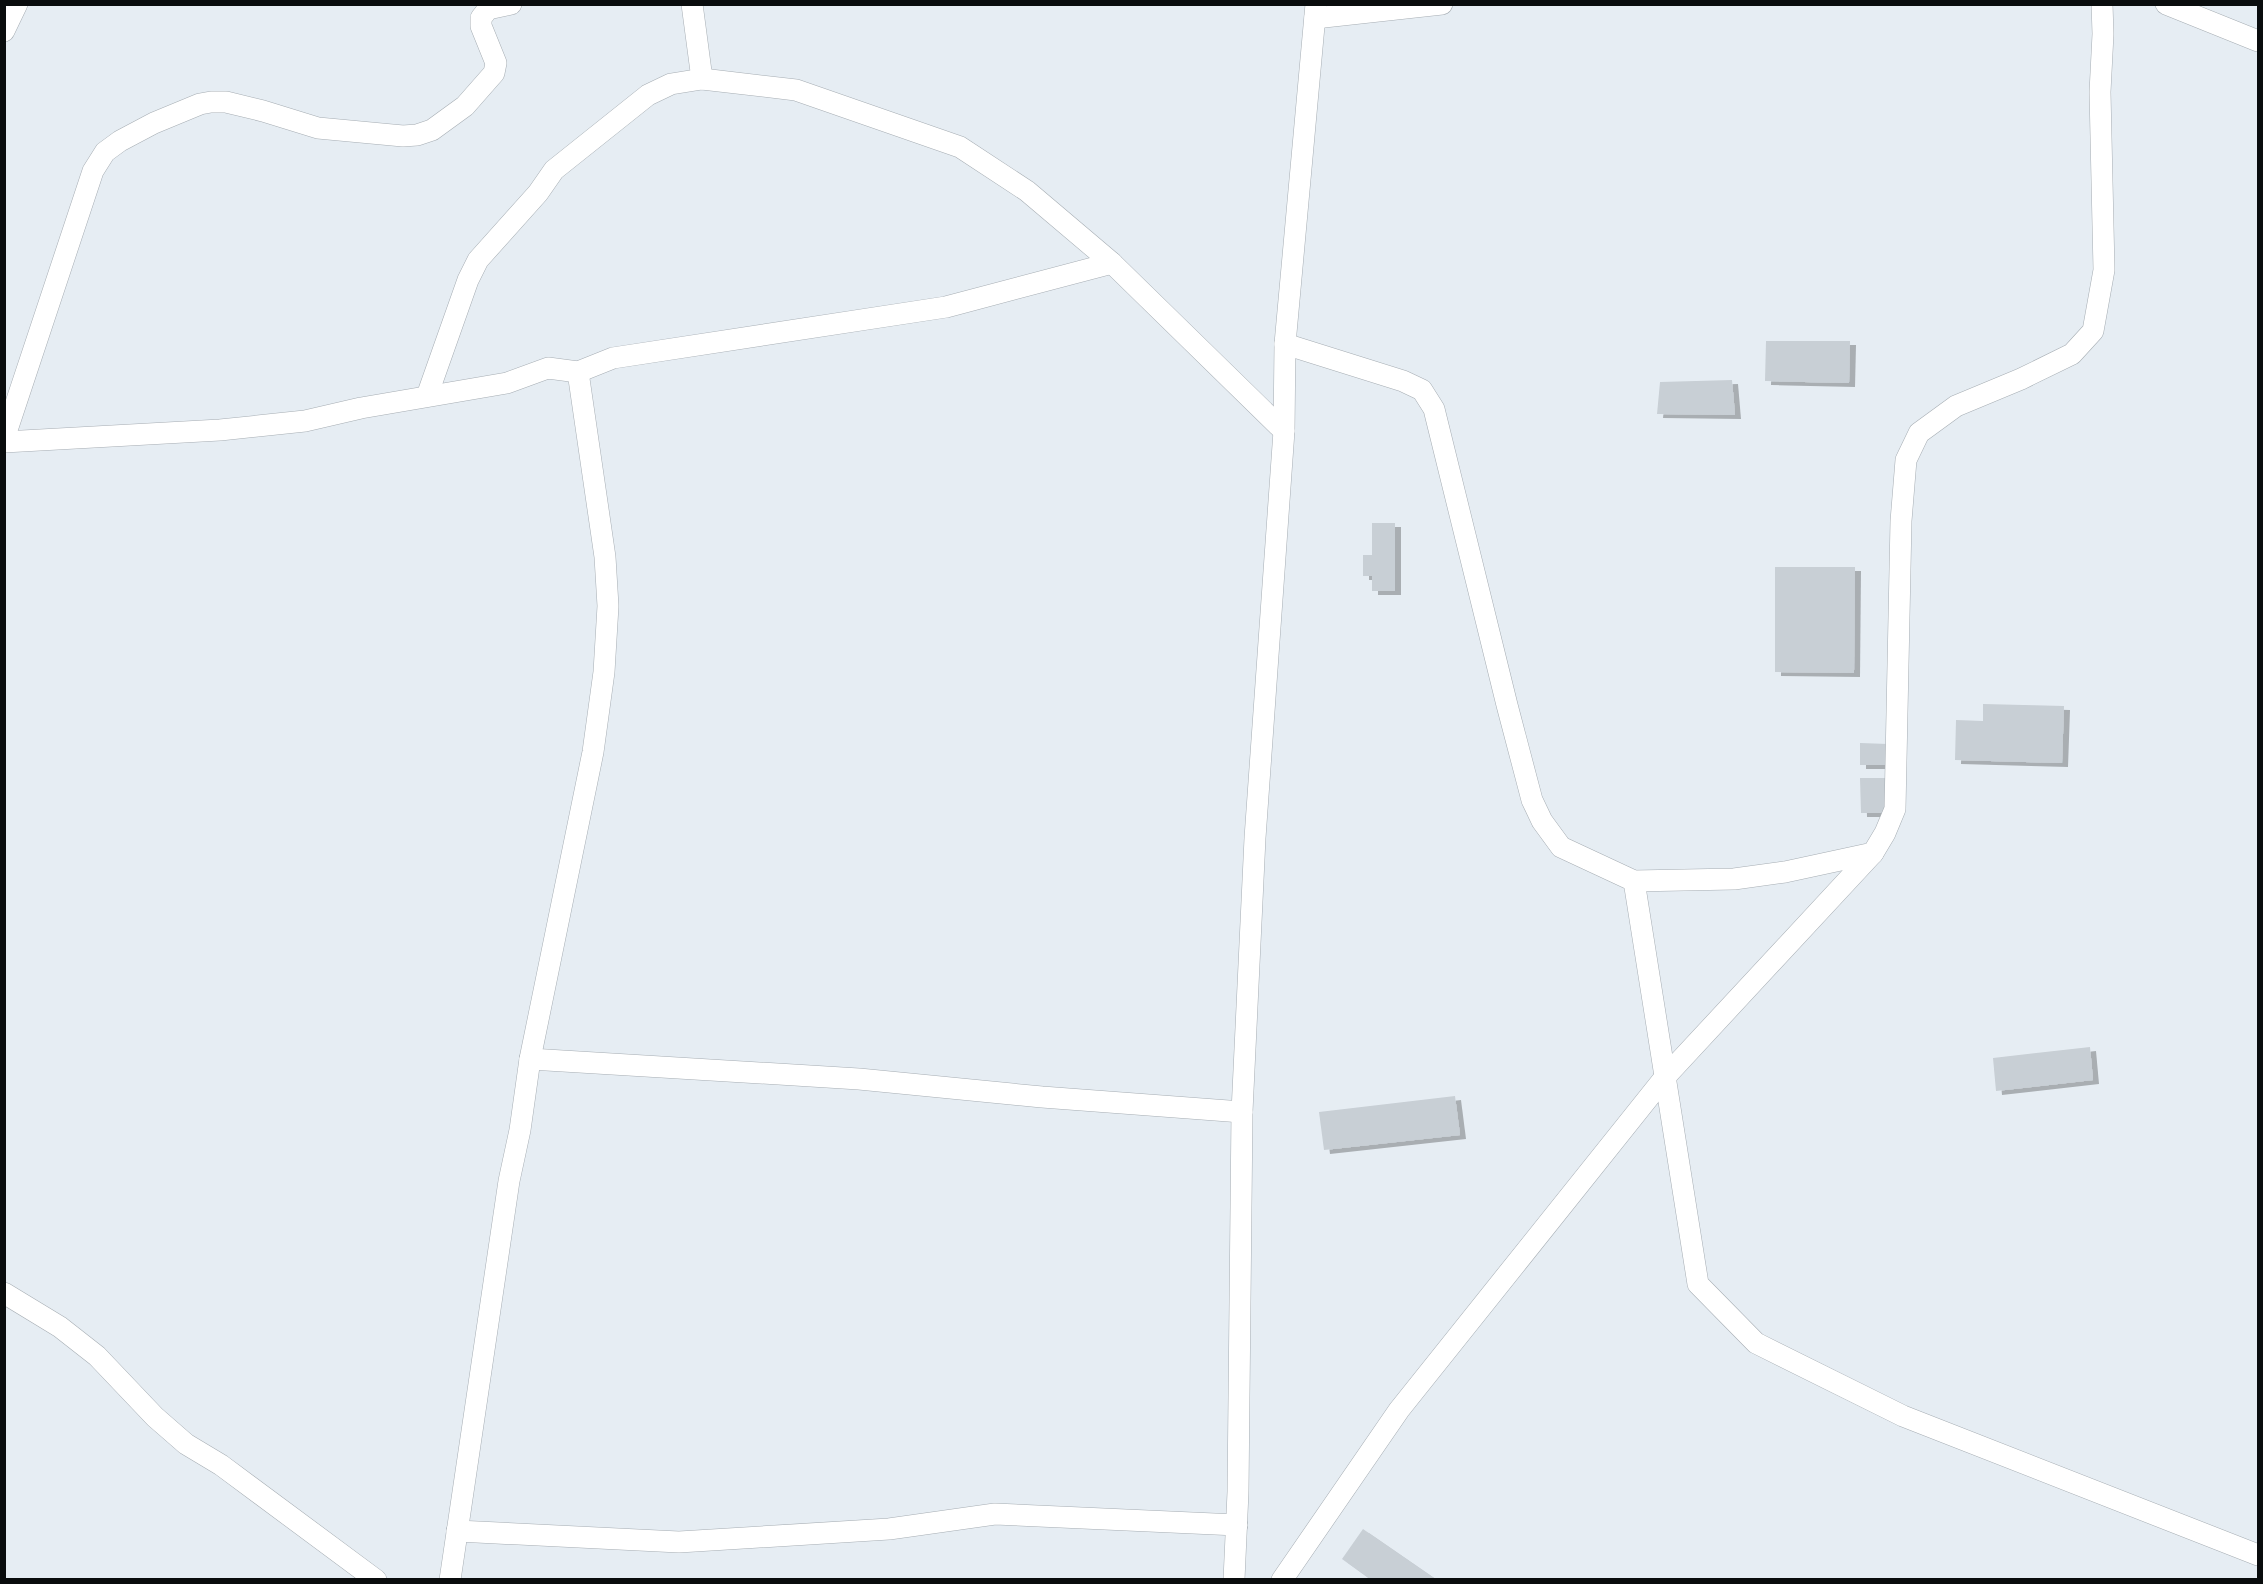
<svg xmlns="http://www.w3.org/2000/svg" width="2263" height="1584" viewBox="0 0 2263 1584" font-family="'PT Sans Narrow',sans-serif">
  <style>
    .building { fill: #c8cfd5; filter: url(#shadow) }
    .lines { fill: none; stroke-linecap: round; stroke-linejoin: round }
    .minor-casing { stroke: #a6adb3; stroke-width: 22 }
    .minor { stroke: #fff; stroke-width: 21 }
  </style>
  <defs>
    <filter id="shadow"><feDropShadow dx="6" dy="4" stdDeviation="0" flood-color="#0004"/></filter>
  </defs>
  <rect width="100%" height="100%" fill="#e6edf3"/>
  <g class="building">
    <path d="M1766,341h84l-1,42 -84,-2z"/>
    <path d="M1732,380l3,35 -78,-1 3,-32z"/>
    <path d="M1372,523h23v68h-23v-15h-9v-21h9z"/>
    <path d="M1775,567h80l-1,106 -79,-1z"/>
    <path d="M1983,704l81,2 -2,57 -107,-3 1,-40 27,1z"/>
    <path d="M1860,743l28,1 -1,21h-27z"/>
    <path d="M1860,778h25l1,35h-25z"/>
    <path d="M2090,1047l3,33 -97,11 -3,-33z"/>
    <path d="M1455,1096l5,39 -136,15 -5,-38z"/>
    <path d="M1363,1529l74,51h-66l-29,-21z"/>
  </g>
  <g class="lines">
    <g class="minor-casing">
      <g id="minor">
        <path d="M692,4l10,75"/>
        <path d="M2166,4l92,37"/>
        <path d="M1315,18l127,-14"/>
        <path d="M4,31l13,-27"/>
        <path d="M1285,344l118,37 19,9 12,19 73,296 25,95 10,21 19,26 73,34 100,-2 51,-7 88,-19 12,-20 10,-24 6,-288 5,-61 13,-27 37,-27 65,-27 51,-25 21,-23 11,-61 -4,-178 3,-58 -1,-30"/>
        <path d="M427,396l41,-116 10,-20 60,-67 16,-23 94,-75 23,-11 31,-5 94,11 164,57 67,44 85,72 172,168"/>
        <path d="M4,439l89,-268 12,-19 15,-11 34,-18 46,-19 11,-2h15l37,9 55,17 85,8 14,-1 15,-5 33,-24 29,-33 2,-10 -15,-37v-8l7,-9 23,-5"/>
        <path d="M4,442l216,-12 85,-9 56,-13 146,-25 41,-15 30,4 35,-14 333,-51 166,-44"/>
        <path d="M1634,881l64,403 58,59 147,73 355,139"/>
        <path d="M530,1059l329,20 183,18 200,15"/>
        <path d="M4,1293l56,34 37,29 58,61 31,27 35,21 155,115"/>
        <path d="M457,1531l222,11 210,-13 106,-15 242,11"/>
        <path d="M450,1580l59,-399 11,-51 10,-71 63,-307 11,-80 4,-66 -3,-49 -27,-185"/>
        <path d="M1234,1580l4,-88 4,-380 13,-274 29,-407 1,-87 31,-340"/>
        <path d="M1282,1580l117,-170 266,-333 208,-224"/>
      </g>
    </g>
    <use href="#minor" class="minor"/>
  </g>
  <rect width="2263" height="1584" fill="none" stroke="#090c0d" stroke-width="12"/>
</svg>
